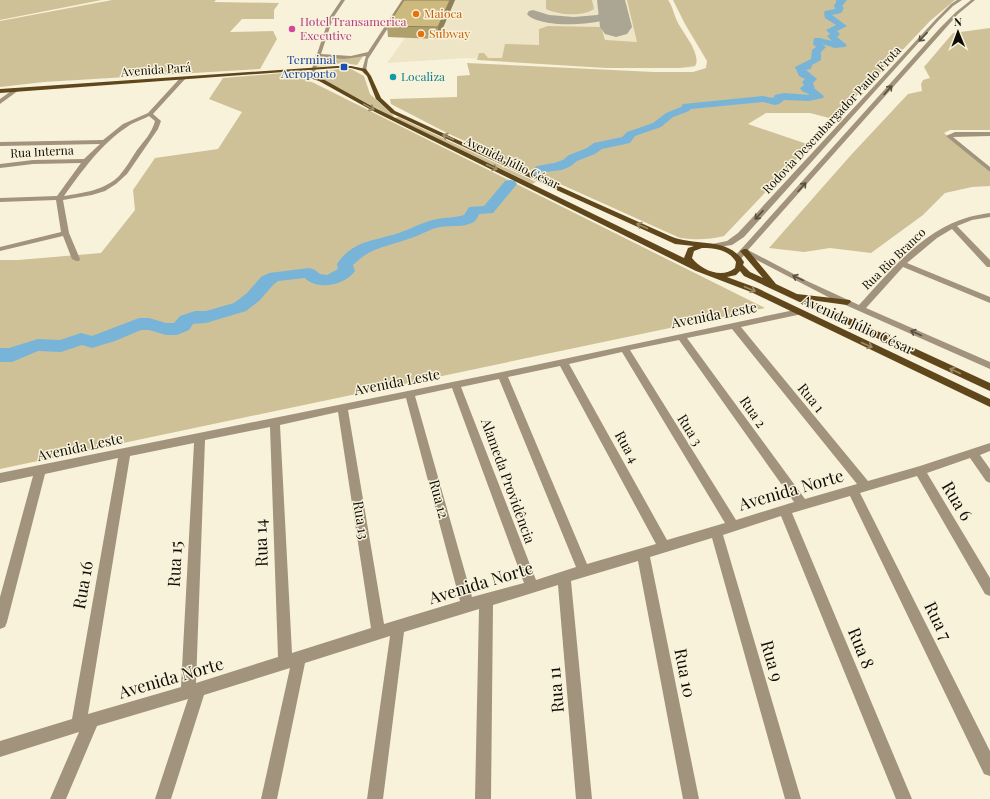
<svg xmlns="http://www.w3.org/2000/svg" width="990" height="799" viewBox="0 0 990 799" font-family="'Playfair Display',serif">
  <style>
    .built { fill: #eee5c7 }
    .green { fill: #cec197 }
    .lines { fill: none; stroke-linecap: round; stroke-linejoin: round }
    .river { fill: #78b4d8; fill-rule: evenodd }
    .taxiway { fill: #aba694; fill-rule: evenodd }
    .runway { fill: #aba694; fill-rule: evenodd }
    .minor { fill: #a2937d; fill-rule: evenodd }
    .major { fill: #60461b; fill-rule: evenodd }
    .wall { fill: #af9f6c }
    .shaded-wall { fill: #8f8258 }
    .building { fill: #ccb97d; stroke: #8f8258 }
    .oneway { stroke: #585041 }
    .oneway2 { stroke: #9d8b68 }
    .food-dot { fill: #e8710a; stroke: #f9f2db; stroke-width: 1.5 }
    .hotel-dot { fill: #d1479c; stroke: #f9f2db; stroke-width: 1.5 }
    .transit-dot { fill: #1a4fb4; stroke: #f9f2db; stroke-width: 1.5 }
    .culture-dot { fill: #0f9aa8; stroke: #f9f2db; stroke-width: 1.5 }
    .labels { text-anchor: middle; stroke-width: 3; stroke-linejoin: round; paint-order: stroke }
    .far-food-label { font-size: 12px; fill: #c56008; stroke: #f9f2db; text-anchor: start }
    .far-hotel-label { font-size: 12px; fill: #b23c85; stroke: #f9f2db; text-anchor: start }
    .far-transit-label { font-size: 12px; fill: #164399; stroke: #f9f2db; text-anchor: end }
    .far-street-label { font-size: 12px; fill: #0e0c05; stroke: #f9f2db }
    .far-culture-label { font-size: 12px; fill: #0d838f; stroke: #f9f2db; text-anchor: start }
    .street-label { font-size: 14px; fill: #0e0c05; stroke: #f9f2db }
    .near-street-label { font-size: 17px; fill: #0e0c05; stroke: #f9f2db }
  </style>
  <rect width="100%" height="100%" fill="#f9f2db"/>
  <path class="built" d="M412,0h257l9,23 15,24 4,16 -3,4 -6,1h-58l-49,-2 -115,-8 -79,5 18,-25 -17,-1z"/>
  <g class="green">
    <path d="M0,0h102l-102,20z"/>
    <path d="M112,0h104l-2,2 65,1 -5,7v9h-32l-12,13 43,-1 4,8 -17,30 -216,13 -44,5v-66z"/>
    <path d="M546,0h46l2,9c-11,8 -36,6 -48,0z"/>
    <path d="M627,0h41c5,7 6,16 10,23 5,10 24,32 17,43l-16,2h-73l-129,-8 2,-7h5l4,5h14l3,-14 34,1v-16l9,-3 53,1 4,13 32,2z"/>
    <path d="M673,0h282l-25,21 -36,38 -61,60 -23,-6h-44l-18,11 62,21 -86,91c-16,4 -28,4 -44,2l-233,-105 -56,-29 -1,-5 67,-2v-21l13,-1 -3,-12 187,9h39l13,-4 1,-7 -22,-37z"/>
    <path d="M990,28v102h-40l-6,3 46,39v14l-18,1 -27,6 -22,22 -52,38 -41,-5 -26,4 -35,-4 82,-93 57,-61 14,-3 -1,-7 2,-4 7,-2 -6,-11 29,-34z"/>
    <path d="M363,56l-6,9 -13,-2 -28,4 3,-10 9,2z"/>
    <path d="M339,69h12l13,7 6,18 24,22 -2,1 -69,-38 -1,-3 5,-5z"/>
    <path d="M283,73l9,1 22,9 451,225 -765,161v-209h18l83,-7 34,-43 -2,-20 22,-32 63,-9 24,-37 -33,-13 14,-21z"/>
    <path d="M398,117l138,65 -4,2 -137,-66z"/>
  </g>
  <g class="lines">
    <g class="river">
      <path d="M836,0h11l-5,6 2,2 -3,5 -9,2 15,11 -10,5 3,3 -3,3 10,8 -2,2 -10,1 -13,-4 4,3 -5,5v8l-9,5 -1,4 -5,1 11,9 -4,4 2,6 9,7 -1,2 -14,3 -25,-1 -5,4 -4,1 -12,-3 -72,7 -2,2 -16,6 -12,10 -26,9 -5,7 -28,6 -7,5 -18,7 -6,5 -9,4 -17,2 -9,4 -5,-1 -1,-3 7,-6 17,-3 9,-3 6,-5 18,-7 7,-5 28,-6 5,-5 26,-9 13,-10 15,-6 2,-3 80,-8 10,2 2,-3 9,-2 26,2c-4,-3 -8,-2 -10,-7l4,-3 -2,-3 3,-3 -6,-3 -4,-9 16,-8 1,-9 4,-3 -3,-3 1,-6h6l12,3 -5,-5 3,-2 -4,-4 10,-5 -11,-7 -1,-5 1,-2 10,-2 -1,-4 2,-2z"/>
      <path d="M510,180l5,1 2,3 -24,29 -14,1c-1,3 -3,6 -5,8 -11,6 -22,3 -34,5 -11,2 -21,9 -32,12 -22,8 -37,8 -55,26l2,6c-9,14 -38,20 -50,7l-27,3 -5,4 -14,16 -13,10 -40,12 -13,1 -4,6 -12,5h-11l-17,-5h-8l-26,11 -23,7 -10,-3 -21,7 -23,-1 -26,11h-12v-14h9l29,-9 22,1 21,-7 11,3 47,-18h10l17,5h8l6,-7 15,-5h11l28,-8 13,-10 14,-16 8,-4 40,-5 6,2 5,4 7,1 11,-6 -1,-5c16,-24 38,-23 62,-31 13,-5 24,-11 38,-14 9,-2 18,-1 27,-4l5,-8 15,-1 21,-25z"/>
    </g>
    <path class="taxiway" d="M613,8l4,1 2,3c-11,15 -81,17 -92,2l2,-3 4,-1 16,5 25,2 23,-2z"/>
    <path class="runway" d="M597,0h28l7,27 -5,7 -11,3 -11,-3 -5,-7z"/>
    <g class="minor">
      <path d="M341,0h4l-12,18 -12,36 30,2 17,-4 34,-52h4l-38,59 -2,12 -4,-1 4,-14 -22,3 -24,-2 -7,20 -4,1 7,-22 -1,-1 2,-1 12,-36z"/>
      <path d="M957,0h5l-9,6 -14,14 -195,217 -12,8 -20,3v-4l15,-3 11,-8 199,-215 14,-14z"/>
      <path d="M971,0h4l-17,14 -14,16 -196,220 59,31 52,24c31,-34 64,-75 110,-88 7,-2 14,-3 21,-4v4l-18,3 -15,6 33,34v7h-3l-35,-38 -15,9 -30,25 83,34v6l-87,-36 -37,41 124,54v7l-158,-70 -87,-45 -4,5h-6l-1,-2 206,-229 16,-16z"/>
      <path d="M181,77l5,1 -33,36 8,7 -3,8 -31,45 -11,10 -11,7 -13,4 -29,5 6,33 11,26 -1,2h-3l-4,-2 -9,-23 -63,15v-4l61,-15 -5,-32 -56,2v-4l57,-2 24,-33 -48,1 -33,4v-4l33,-4 51,-1 16,-15 -100,2v-4l103,-2 20,-16 25,-11zM149,116l6,5c-3,12 -11,20 -18,29 -6,9 -11,18 -18,26 -14,14 -36,17 -55,20 18,-25 37,-52 63,-69 6,-5 15,-7 22,-11z"/>
      <path d="M14,89l5,1 -19,14v-5z"/>
      <path d="M955,132h35v4l-37,1 37,30v5l-44,-36z"/>
      <path d="M799,309l4,3 -1,2 -61,13 127,154 52,-15 70,-23v8l-10,4 10,14v14l-4,-2 -16,-23 -43,15 63,105v18l-5,-2 -68,-118 -57,17 130,258v25l-6,-2 -134,-278 -58,17 120,286h-16l-115,-283 -58,19 78,264h-16l-73,-261 -62,19 49,242h-16l-45,-238 -67,20 21,218h-16l-18,-214 -65,20 -2,194h-16l4,-190 -75,23 -21,167h-16l23,-163 -85,27 -28,136h-16l29,-131 -86,27 -33,104h-16l33,-100 -91,27 -31,73h-16l29,-67 -79,25v-16l72,-22 46,-261 -73,16 -38,148 -2,5 -5,2v-32l33,-121 -33,7v-10l502,-101zM732,329l125,155 -52,15 -118,-161zM679,340l115,162 -58,18 -106,-170zM622,352l103,171 -58,17 -98,-176zM560,366l96,178 -69,20 -79,-187zM499,379l77,188 -40,13 -75,-193zM452,388l72,195 -52,14 -57,-201zM406,398l54,203 -76,23 -36,-214zM338,412l33,216 -79,25 -12,-228zM270,427l8,230 -82,26 9,-243zM194,443l-13,244 -93,27 42,-258z"/>
    </g>
    <path class="major" d="M337,66h14l15,3 5,7 10,22 14,13c91,42 183,84 275,125 25,11 58,0 74,26l-1,3 7,7 13,6 -23,-27 4,-2h3l29,35 21,10 53,6 1,2 -4,3 -37,-5 180,83v8l-246,-115 -4,-5 -4,4 -9,2 30,11 233,111v8l-239,-115 -55,-21 -323,-160 -54,-30 -25,-8 2,-1 27,7 54,30 307,149 4,-10 6,-2 -19,-2 -112,-51 -172,-80 -15,-14 -9,-23 -5,-5 -11,-3h-14l-337,25v-4zM702,248c14,0 27,2 34,14l-1,6c-13,11 -34,2 -43,-10l2,-7z"/>
  </g>
  <path class="wall" d="M455,0l-17,39 -50,-2 -1,-11z"/>
  <path class="shaded-wall" d="M450,0h5l-17,39v-12z"/>
  <path class="building" d="M404,0h46l-12,27 -51,-1z"/>
  <defs><path id="oneway-shaft" d="M-6 0H5M1.5-3L5.5 0L1.5 3" fill="none" stroke-width="1.6" stroke-linecap="round" stroke-linejoin="round"/></defs>
  <g class="oneway">
    <use href="#oneway-shaft" transform="translate(923 37) rotate(133)"/>
    <use href="#oneway-shaft" transform="translate(888 90) rotate(-48)"/>
    <use href="#oneway-shaft" transform="translate(802 187) rotate(-48)"/>
    <use href="#oneway-shaft" transform="translate(759 215) rotate(133)"/>
    <use href="#oneway-shaft" transform="translate(798 278) rotate(-155)"/>
    <use href="#oneway-shaft" transform="translate(916 333) rotate(-156)"/>
  </g>
  <g class="oneway2">
    <use href="#oneway-shaft" transform="translate(369 107) rotate(29)"/>
    <use href="#oneway-shaft" transform="translate(448 137) rotate(-156)"/>
    <use href="#oneway-shaft" transform="translate(492 167) rotate(25)"/>
    <use href="#oneway-shaft" transform="translate(642 226) rotate(-156)"/>
    <use href="#oneway-shaft" transform="translate(750 289) rotate(23)"/>
    <use href="#oneway-shaft" transform="translate(867 345) rotate(25)"/>
    <use href="#oneway-shaft" transform="translate(955 371) rotate(-155)"/>
  </g>
  <g class="food-dot">
    <circle cx="416" cy="14" r="4"/>
    <circle cx="421" cy="34" r="4"/>
  </g>
  <circle class="hotel-dot" cx="292" cy="29" r="4"/>
  <rect class="transit-dot" x="340" y="63" width="8" height="8" rx="2"/>
  <circle class="culture-dot" cx="393" cy="77" r="4"/>
  <g class="labels">
    <g class="far-food-label">
      <text x="424" y="18">Maioca</text>
      <text x="429" y="38">Subway</text>
    </g>
    <g class="far-hotel-label">
      <text x="300" y="26">Hotel Transamerica<tspan x="300" dy="14">Executive</tspan></text>
    </g>
    <g class="far-transit-label">
      <text x="336" y="64">Terminal<tspan x="336" dy="14">Aeroporto</tspan></text>
    </g>
    <g class="far-street-label">
      <text transform="translate(156 70) rotate(-4)" y="4">Avenida Pará</text>
      <text transform="translate(832 120) rotate(-47)" y="4">Rodovia Desembargador Paulo Frota</text>
      <text transform="translate(42 152) rotate(-3)" y="4">Rua Interna</text>
      <text transform="translate(512 163) rotate(26)" y="4">Avenida Júlio César</text>
      <text transform="translate(894 259) rotate(-44)" y="4">Rua Rio Branco</text>
    </g>
    <g class="far-culture-label">
      <text x="401" y="81">Localiza</text>
    </g>
    <g class="street-label">
      <text transform="translate(714 315) rotate(-11)" y="5">Avenida Leste</text>
      <text transform="translate(858 325) rotate(25)" y="5">Avenida Júlio César</text>
      <text transform="translate(397 382) rotate(-11)" y="5">Avenida Leste</text>
      <text transform="translate(811 398) rotate(51)" y="5">Rua 1</text>
      <text transform="translate(753 412) rotate(55)" y="5">Rua 2</text>
      <text transform="translate(690 430) rotate(58)" y="5">Rua 3</text>
      <text transform="translate(80 447) rotate(-12)" y="5">Avenida Leste</text>
      <text transform="translate(627 447) rotate(61)" y="5">Rua 4</text>
      <text transform="translate(508 481) rotate(70)" y="5">Alameda Providência</text>
      <text transform="translate(439 499) rotate(75)" y="5">Rua 12</text>
      <text transform="translate(361 520) rotate(81)" y="5">Rua 13</text>
    </g>
    <g class="near-street-label">
      <text transform="translate(791 490) rotate(-16)" y="6">Avenida Norte</text>
      <text transform="translate(957 501) rotate(59)" y="6">Rua 6</text>
      <text transform="translate(261 543) rotate(-92)" y="6">Rua 14</text>
      <text transform="translate(175 564) rotate(-87)" y="6">Rua 15</text>
      <text transform="translate(481 583) rotate(-17)" y="6">Avenida Norte</text>
      <text transform="translate(83 585) rotate(-80)" y="6">Rua 16</text>
      <text transform="translate(938 621) rotate(64)" y="6">Rua 7</text>
      <text transform="translate(861 648) rotate(68)" y="6">Rua 8</text>
      <text transform="translate(772 661) rotate(74)" y="6">Rua 9</text>
      <text transform="translate(685 673) rotate(79)" y="6">Rua 10</text>
      <text transform="translate(171 678) rotate(-16)" y="6">Avenida Norte</text>
      <text transform="translate(556 690) rotate(-95)" y="6">Rua 11</text>
    </g>
  </g>
  <g transform="translate(958 32) rotate(359)" stroke="#f9f2db" stroke-width="3" paint-order="stroke">
  <path d="M0-3L7 15L0 10L-7 15Z" fill="#0e0c05"/>
  <text y="-6" font-size="11" font-weight="bold" text-anchor="middle" fill="#0e0c05">N</text>
  </g>
</svg>
